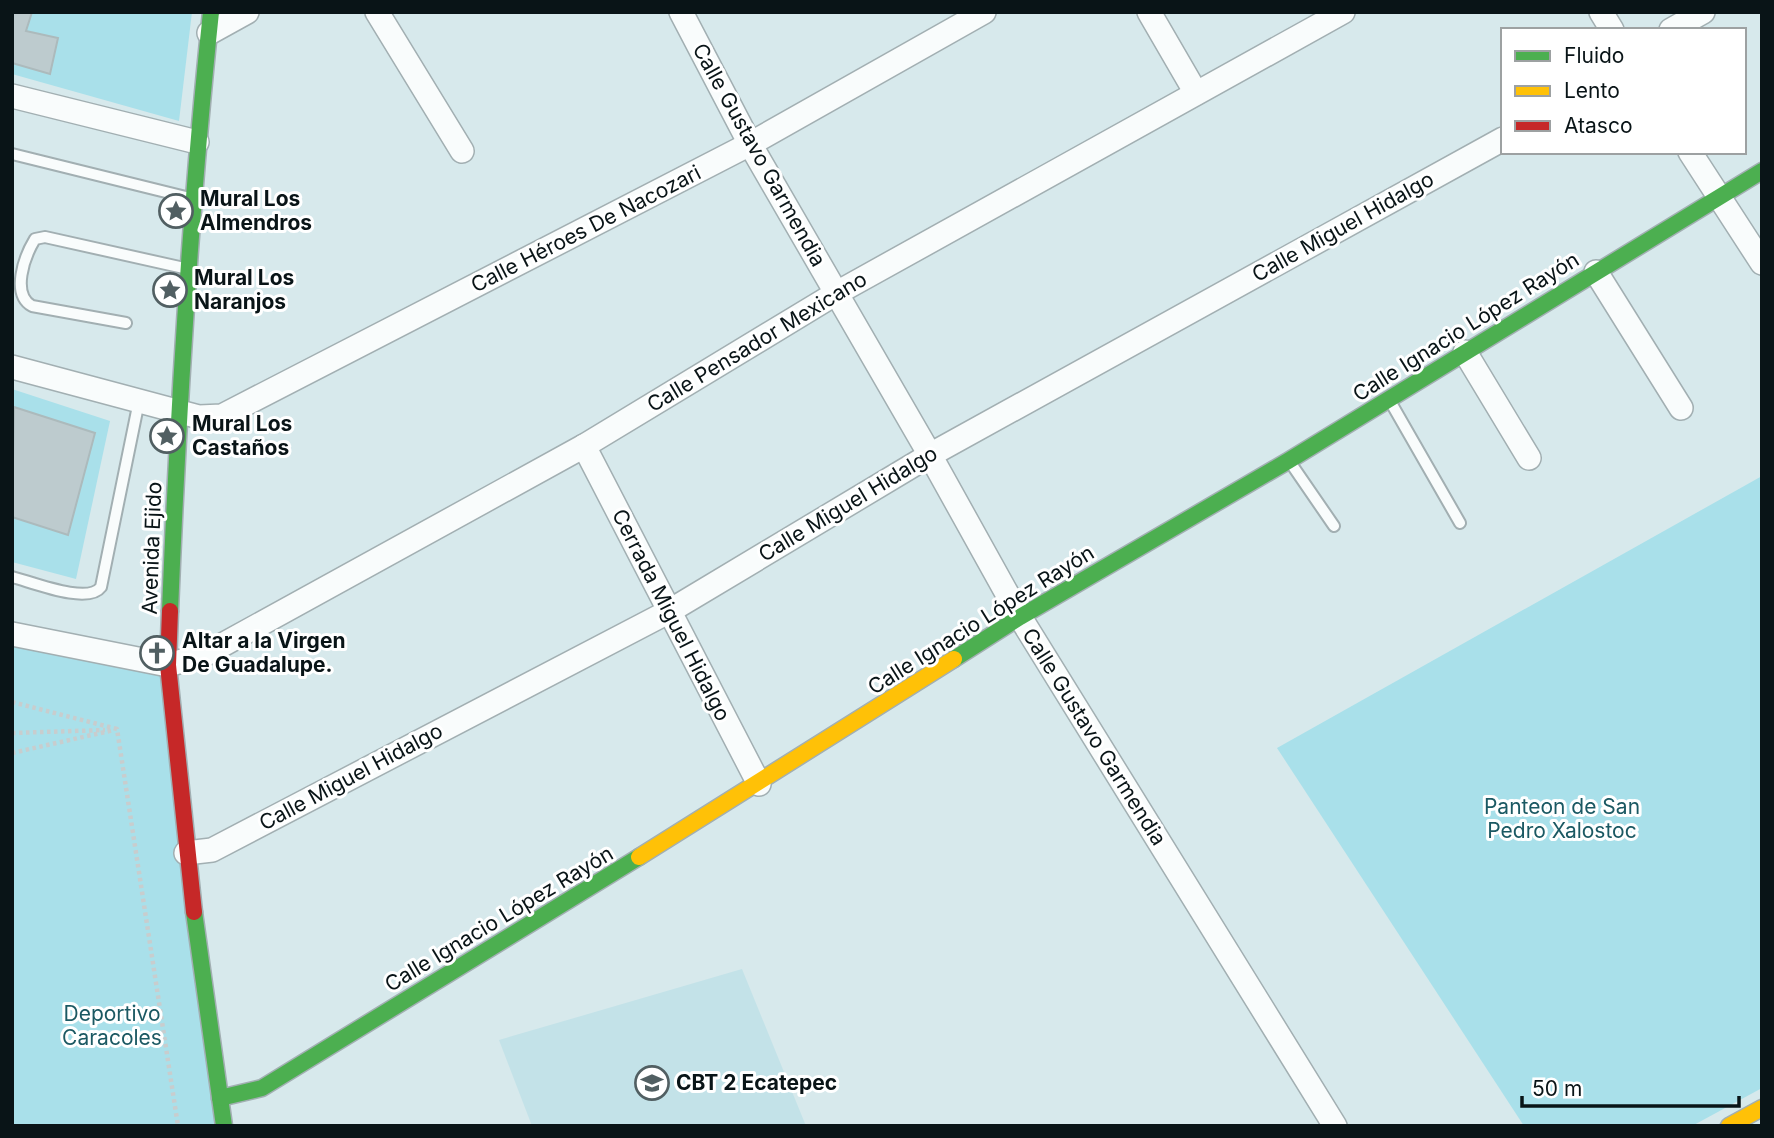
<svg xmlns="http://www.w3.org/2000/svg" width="1774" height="1138" viewBox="0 0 1774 1138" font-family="Inter,sans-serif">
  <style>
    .built { fill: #c3e2e8 }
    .green { fill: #a9e0ea }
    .building { fill: #bdcbce; stroke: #acbabc; stroke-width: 2 }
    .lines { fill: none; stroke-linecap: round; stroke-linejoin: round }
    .lane-casing { stroke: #a2afb2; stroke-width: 14 }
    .street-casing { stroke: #a2afb2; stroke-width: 26 }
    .fast-casing { stroke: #a2afb2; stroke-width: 19 }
    .slow-casing { stroke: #a2afb2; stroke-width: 19 }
    .jam-casing { stroke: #a2afb2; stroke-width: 19 }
    .path { stroke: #c8cdce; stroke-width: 4.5; stroke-dasharray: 3.5 3.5; stroke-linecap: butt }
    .lane { stroke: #f9fcfc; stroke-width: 10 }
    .street { stroke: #f9fcfc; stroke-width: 23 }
    .fast { stroke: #4caf50; stroke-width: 16 }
    .slow { stroke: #ffc107; stroke-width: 16 }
    .jam { stroke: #c62828; stroke-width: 16 }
    .labels { text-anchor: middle; stroke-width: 6; stroke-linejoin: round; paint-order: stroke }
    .street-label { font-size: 21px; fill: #091417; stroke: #fff }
    .poi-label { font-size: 21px; font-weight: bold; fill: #091417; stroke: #fff; text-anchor: start }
    .park-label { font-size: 21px; fill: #1b5963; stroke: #fff }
  </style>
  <rect width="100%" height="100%" fill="#d7e9ec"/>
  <path class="built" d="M742,969l64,157h-274l-33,-86z"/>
  <g class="green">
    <path d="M32,12h160l-13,109 -167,-47v-11l38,11 8,-36 -32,-7z"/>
    <path d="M12,389l98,32 -34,158 -64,-17z"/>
    <path d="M1762,476v612l-70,38h-168l-247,-378z"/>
    <path d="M12,642l163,35 47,449h-210z"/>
  </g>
  <g class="building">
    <path d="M12,12h20l-6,19 32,7 -8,36 -38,-11z"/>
    <path d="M14,407l81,26 -27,102 -56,-18z"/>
  </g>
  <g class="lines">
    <g class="lane-casing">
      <g id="lane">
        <path d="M12,154l178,44"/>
        <path d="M126,323l-94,-17c-21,-12 -8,-49 3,-67l10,-2 139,31"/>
        <path d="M1390,401l70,122"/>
        <path d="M1290,462l44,64"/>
        <path d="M12,577c20,5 76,28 89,10l38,-186"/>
      </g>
    </g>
    <g class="street-casing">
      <g id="street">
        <path d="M377,12l85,139"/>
        <path d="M681,12l69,132 180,311 90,162 315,509"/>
        <path d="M1149,12l47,81"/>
        <path d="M1601,12l11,18"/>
        <path d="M1671,30l32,-18"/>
        <path d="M209,33l38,-21"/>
        <path d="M12,96l185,46"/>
        <path d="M1690,152l72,111"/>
        <path d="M1596,272l85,136"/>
        <path d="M1465,352l64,106"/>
        <path d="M12,367l187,50 23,-1 528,-272 234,-132"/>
        <path d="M584,446l175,338"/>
        <path d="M12,634l156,31 38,-11 378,-208 251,-152 508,-282"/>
        <path d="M186,853l26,-3 456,-238 262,-157 573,-316"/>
      </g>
    </g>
    <g class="fast-casing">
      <g id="fast">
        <path d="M170,611c8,-200 20,-400 41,-599"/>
        <path d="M954,659l66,-42 268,-156 474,-290"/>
        <path d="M194,912l30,214"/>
        <path d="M220,1098l42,-10 377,-231"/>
      </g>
    </g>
    <g class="slow-casing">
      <g id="slow">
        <path d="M639,857l315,-198"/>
        <path d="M1729,1126l33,-18"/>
      </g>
    </g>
    <g class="jam-casing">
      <path id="jam" d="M170,611l-2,54 26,247"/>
    </g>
    <g class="path">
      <path d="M12,702l105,27 61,397"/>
      <path d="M12,733l93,-3"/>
      <path d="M12,753l102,-23"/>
    </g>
    <use href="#lane" class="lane"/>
    <use href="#street" class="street"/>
    <use href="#fast" class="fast"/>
    <use href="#slow" class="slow"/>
    <use href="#jam" class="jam"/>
  </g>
  <defs>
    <g id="sight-ring" transform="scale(1.75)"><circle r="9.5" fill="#fff" stroke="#515f62" stroke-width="1.5"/><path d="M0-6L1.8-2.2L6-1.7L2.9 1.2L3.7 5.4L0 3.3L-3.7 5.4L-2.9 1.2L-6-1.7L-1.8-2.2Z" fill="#515f62"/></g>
    <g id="church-ring" transform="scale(1.75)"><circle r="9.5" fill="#fff" stroke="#515f62" stroke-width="1.5"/><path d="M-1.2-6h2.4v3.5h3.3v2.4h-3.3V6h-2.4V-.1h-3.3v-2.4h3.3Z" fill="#515f62"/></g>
    <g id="school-ring" transform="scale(1.75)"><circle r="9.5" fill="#fff" stroke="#515f62" stroke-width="1.5"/><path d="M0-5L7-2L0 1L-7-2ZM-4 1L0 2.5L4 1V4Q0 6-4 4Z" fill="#515f62"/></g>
  </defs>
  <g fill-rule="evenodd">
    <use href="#sight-ring" x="176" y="211"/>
    <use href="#sight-ring" x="170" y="290"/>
    <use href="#sight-ring" x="167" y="436"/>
    <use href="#church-ring" x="157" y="653"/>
    <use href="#school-ring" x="652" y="1083"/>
  </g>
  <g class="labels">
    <g class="street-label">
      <text transform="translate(759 155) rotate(61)" y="7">Calle Gustavo Garmendia</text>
      <text transform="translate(1343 227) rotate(-29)" y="7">Calle Miguel Hidalgo</text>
      <text transform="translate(586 229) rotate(-27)" y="7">Calle Héroes De Nacozari</text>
      <text transform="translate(1466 327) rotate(-32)" y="7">Calle Ignacio López Rayón</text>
      <text transform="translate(757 342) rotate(-31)" y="7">Calle Pensador Mexicano</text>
      <text transform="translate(848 504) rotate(-31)" y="7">Calle Miguel Hidalgo</text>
      <text transform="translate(152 548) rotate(-88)" y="7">Avenida Ejido</text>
      <text transform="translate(671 615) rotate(63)" y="7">Cerrada Miguel Hidalgo</text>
      <text transform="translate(981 620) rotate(-32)" y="7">Calle Ignacio López Rayón</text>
      <text transform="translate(1094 737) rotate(58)" y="7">Calle Gustavo Garmendia</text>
      <text transform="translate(351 777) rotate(-28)" y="7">Calle Miguel Hidalgo</text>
      <text transform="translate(499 919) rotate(-31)" y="7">Calle Ignacio López Rayón</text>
    </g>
    <g class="poi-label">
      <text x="200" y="206">Mural Los<tspan x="200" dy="24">Almendros</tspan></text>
      <text x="194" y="285">Mural Los<tspan x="194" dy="24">Naranjos</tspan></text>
      <text x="192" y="431">Mural Los<tspan x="192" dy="24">Castaños</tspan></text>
      <text x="182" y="648">Altar a la Virgen<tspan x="182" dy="24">De Guadalupe.</tspan></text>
      <text x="676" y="1090">CBT 2 Ecatepec</text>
    </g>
    <g class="park-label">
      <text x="1562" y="814">Panteon de San<tspan x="1562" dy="24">Pedro Xalostoc</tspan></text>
      <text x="112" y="1021">Deportivo<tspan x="112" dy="24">Caracoles</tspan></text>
    </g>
  </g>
  <rect width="1774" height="1138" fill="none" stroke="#091417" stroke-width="28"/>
  <rect x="1501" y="28" width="245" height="126" fill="#ffffff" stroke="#9da1a2" stroke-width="2"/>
  <rect x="1515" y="51" width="35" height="10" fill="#4caf50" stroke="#9da1a2" stroke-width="2"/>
  <text x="1564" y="63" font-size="21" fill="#091417">Fluido</text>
  <rect x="1515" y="86" width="35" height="10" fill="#ffc107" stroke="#9da1a2" stroke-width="2"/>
  <text x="1564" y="98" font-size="21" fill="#091417">Lento</text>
  <rect x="1515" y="121" width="35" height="10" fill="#c62828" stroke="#9da1a2" stroke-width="2"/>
  <text x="1564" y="133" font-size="21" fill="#091417">Atasco</text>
  <path d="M1522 1096v10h217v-10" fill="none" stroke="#091417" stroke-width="3.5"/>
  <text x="1532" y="1096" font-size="21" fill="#091417" stroke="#ffffff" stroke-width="5" paint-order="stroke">50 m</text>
</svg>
